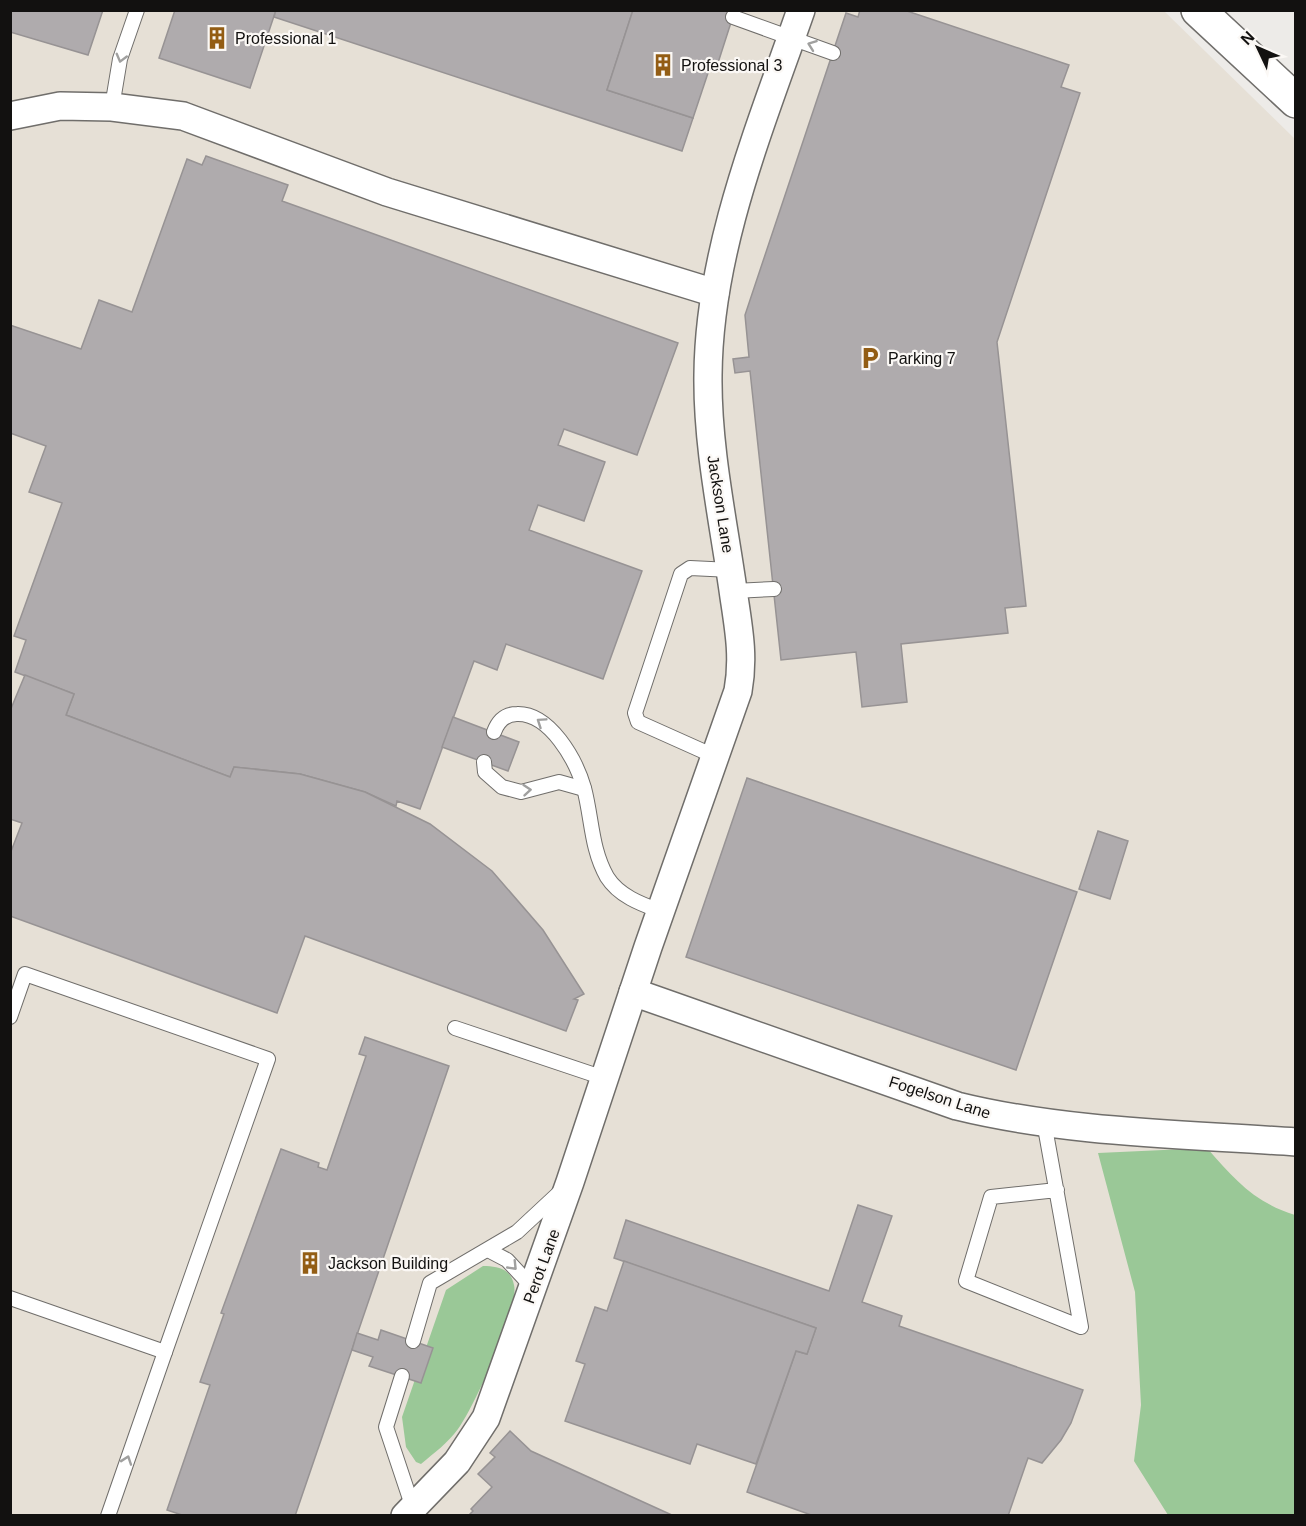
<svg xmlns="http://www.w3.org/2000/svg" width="1306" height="1526" viewBox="0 0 1306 1526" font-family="Arial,sans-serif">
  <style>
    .built { fill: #e6e0d6 }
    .green { fill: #9ac897 }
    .building { fill: #afabad; stroke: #979394; stroke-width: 1.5 }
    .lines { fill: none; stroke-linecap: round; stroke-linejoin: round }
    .lane-casing { stroke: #706e6b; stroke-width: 16 }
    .street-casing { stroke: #706e6b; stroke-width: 30 }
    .secondary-casing { stroke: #706e6b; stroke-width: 36 }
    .lane { stroke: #fff; stroke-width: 14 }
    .street { stroke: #fff; stroke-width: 27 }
    .secondary { stroke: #fff; stroke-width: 33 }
    .oneway { stroke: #a0a09f }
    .labels { text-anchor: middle; stroke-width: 4.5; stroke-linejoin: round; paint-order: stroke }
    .poi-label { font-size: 16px; fill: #121110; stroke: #fbf8f5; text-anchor: start }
    .street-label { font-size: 16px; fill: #121110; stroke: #fbf8f5 }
  </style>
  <rect width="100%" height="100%" fill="#edebe8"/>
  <path class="built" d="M10,11h1154l131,128v1376h-1284z"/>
  <g class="green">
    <path d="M1207,1148c27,31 48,55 88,67v300h-127l-34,-54 7,-56 -6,-113 -37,-139z"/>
    <path d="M483,1266c15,0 28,3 31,19 6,23 -41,124 -56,144 -10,14 -24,24 -37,35l-5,-2 -10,-15 -4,-30 44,-127z"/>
  </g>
  <g class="building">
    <path d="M10,10h93l-15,45 -78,-23z"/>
    <path d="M175,10h101l-26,78 -91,-30z"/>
    <path d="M276,10h357l-26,80 86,28 -11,33 -408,-134z"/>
    <path d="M633,10h102l-18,56 -6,-2 -18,54 -86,-28z"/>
    <path d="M860,10h44l165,55 -8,22 19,6 -83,249 29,264 -21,2 3,25 -107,11 6,58 -45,5 -6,-55 -75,8 -31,-289 -15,2 -2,-14 16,-2 -4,-42 101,-302 12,4z"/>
    <path d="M206,156l82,29 -6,16 396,142 -41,112 -73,-26 -6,16 47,17 -21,59 -46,-16 -9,25 113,41 -39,108 -97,-35 -9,26 -23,-9 -54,148 -23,-8 -1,5 -31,-14 -65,-18 -66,-7 -4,10 -164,-62 8,-21 -59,-22 11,-32 -12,-4 48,-133 -33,-11 17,-46 -36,-13v-108l71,24 18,-49 33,12 55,-153 15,6z"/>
    <path d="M25,675l49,19 -8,21 164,62 4,-10 66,7 65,18 65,32 62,47 51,59 41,64 -10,5 4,1 -12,31 -261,-95 -28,77 -267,-97v-62l12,-31 -12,-4v-108z"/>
    <path d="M453,717l66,25 -11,29 -66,-24z"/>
    <path d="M747,778l330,114 -61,178 -330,-113z"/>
    <path d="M1098,831l30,10 -18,58 -31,-10z"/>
    <path d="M365,1037l84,29 -154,450h-110l-18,-6 43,-125 -10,-3 24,-68 -3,-1 60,-164 38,14 -1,4 9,3 39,-114 -7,-2z"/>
    <path d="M858,1205l34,11 -30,86 40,14 -3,10 184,64 -12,33 -10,17 -19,23 -14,-5 -20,58h-194l-67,-24 49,-141 11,3 9,-26 -202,-70 12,-38 203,71z"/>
    <path d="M624,1261l192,67 -9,26 -11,-3 -40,113 -59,-20 -7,20 -125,-43 20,-57 -9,-3 19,-54 12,4z"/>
    <path d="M381,1330l52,18 -12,35 -52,-17 4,-9 -21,-7 5,-17 21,7z"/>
    <path d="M510,1431l21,20 143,65h-206l5,-5 -2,-2 21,-22 -14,-13 17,-17 -5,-4z"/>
  </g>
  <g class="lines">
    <g class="lane-casing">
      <g id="lane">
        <path d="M733,17l100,36"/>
        <path d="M112,107l8,-48 17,-49"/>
        <path d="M734,591l40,-2"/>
        <path d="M494,732c4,-11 11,-18 23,-18 33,-1 59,46 67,74 8,30 7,61 23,89 12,19 34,27 53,34"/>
        <path d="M714,756l-76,-34 -3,-9 46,-139 9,-6 41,2"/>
        <path d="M484,762l1,10 17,15 19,5 38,-10 25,7"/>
        <path d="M10,1017l15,-43 243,85 -103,293 -155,-54"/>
        <path d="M455,1028l149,50"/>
        <path d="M1044,1122l37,205 -115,-46 25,-84 66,-7"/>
        <path d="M488,1250l19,10 26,28"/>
        <path d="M413,1341l17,-58 87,-51 43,-40"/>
        <path d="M402,1376l-16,51 27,81"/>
        <path d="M108,1516l57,-164"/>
      </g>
    </g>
    <g class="street-casing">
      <g id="street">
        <path d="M10,116l50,-10 52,1 71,9 204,76 328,101"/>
        <path d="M633,992l324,114c110,27 226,28 339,36"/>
        <path d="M405,1516l52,-54 29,-44 84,-236 78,-235 90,-256c6,-33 1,-61 -4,-94 -10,-73 -27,-148 -26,-222 1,-126 52,-247 93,-365"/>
      </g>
    </g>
    <g class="secondary-casing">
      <path id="secondary" d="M1198,10l98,91"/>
    </g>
    <use href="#lane" class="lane"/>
    <use href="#street" class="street"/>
    <use href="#secondary" class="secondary"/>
  </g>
  <defs><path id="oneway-chevron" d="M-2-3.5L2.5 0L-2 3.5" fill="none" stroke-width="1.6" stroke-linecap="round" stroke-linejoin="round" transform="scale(1.5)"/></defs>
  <g class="oneway">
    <use href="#oneway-chevron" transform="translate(812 45) rotate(-160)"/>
    <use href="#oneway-chevron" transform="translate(121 58) rotate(105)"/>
    <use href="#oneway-chevron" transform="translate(541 722) rotate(-146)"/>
    <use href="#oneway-chevron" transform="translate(527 790) rotate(-5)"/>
    <use href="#oneway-chevron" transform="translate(513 1266) rotate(46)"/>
    <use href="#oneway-chevron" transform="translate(127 1460) rotate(-71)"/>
  </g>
  <defs>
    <g id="building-bare" transform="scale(1.8)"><path d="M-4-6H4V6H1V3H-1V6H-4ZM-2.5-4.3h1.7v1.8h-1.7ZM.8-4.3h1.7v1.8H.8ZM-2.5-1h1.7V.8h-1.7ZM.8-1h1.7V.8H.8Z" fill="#935d14" stroke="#fbf8f5" stroke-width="2.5" paint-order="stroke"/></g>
    <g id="parking-bare" transform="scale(1.8)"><path d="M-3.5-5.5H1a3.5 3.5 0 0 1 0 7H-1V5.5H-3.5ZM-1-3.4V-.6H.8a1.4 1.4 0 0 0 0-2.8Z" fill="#935d14" stroke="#fbf8f5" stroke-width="2.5" paint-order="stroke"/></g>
  </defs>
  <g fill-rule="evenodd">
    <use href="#building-bare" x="217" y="38"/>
    <use href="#building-bare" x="663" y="65"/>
    <use href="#parking-bare" x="870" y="358"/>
    <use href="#building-bare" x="310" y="1263"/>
  </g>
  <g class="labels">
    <g class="poi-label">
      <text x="235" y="44">Professional 1</text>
      <text x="681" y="71">Professional 3</text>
      <text x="888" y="364">Parking 7</text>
      <text x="328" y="1269">Jackson Building</text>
    </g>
    <g class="street-label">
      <text transform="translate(721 504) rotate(81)" y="6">Jackson Lane</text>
      <text transform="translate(940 1097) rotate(18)" y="6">Fogelson Lane</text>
      <text transform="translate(541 1266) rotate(-70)" y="6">Perot Lane</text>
    </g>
  </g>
  <rect width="1306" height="1526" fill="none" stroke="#121110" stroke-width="24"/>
  <g transform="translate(1258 48) rotate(314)" stroke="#fbf8f5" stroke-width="4.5" paint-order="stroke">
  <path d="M0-4.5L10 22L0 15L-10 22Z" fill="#121110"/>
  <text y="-9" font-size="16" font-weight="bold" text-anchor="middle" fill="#121110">N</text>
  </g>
</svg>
